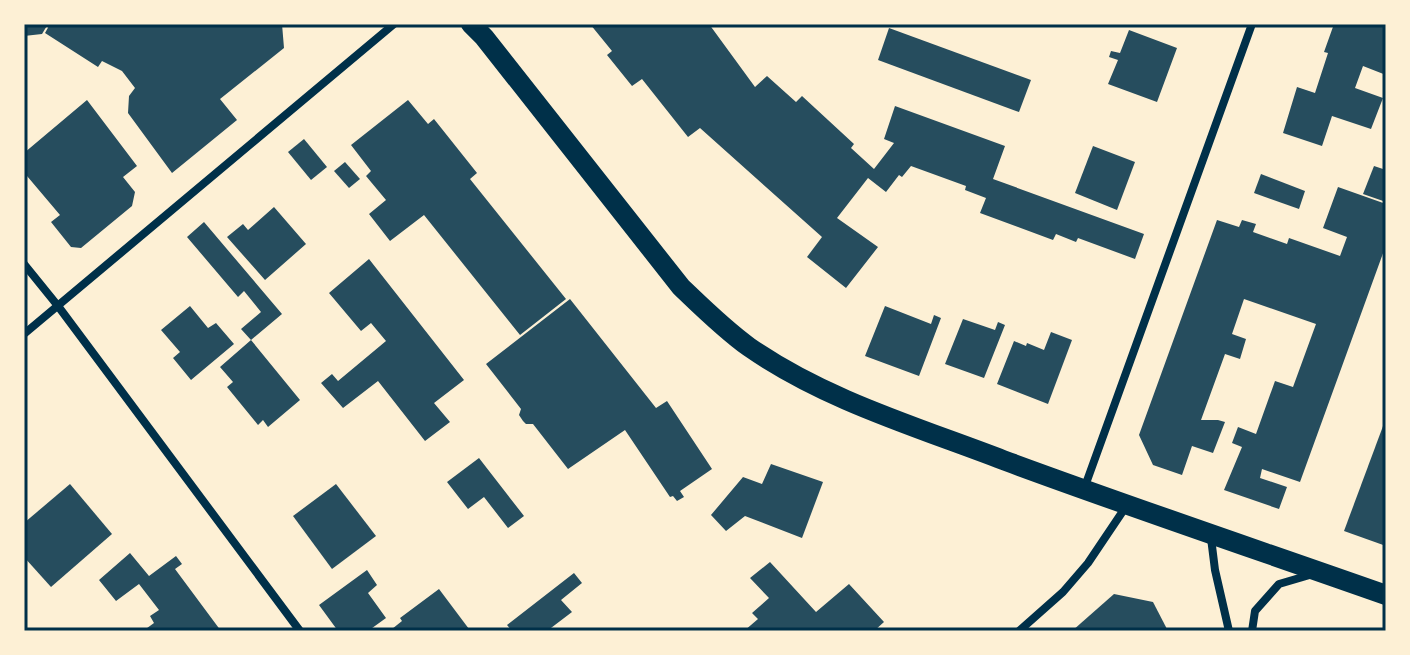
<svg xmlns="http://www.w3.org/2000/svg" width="1410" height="655" viewBox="0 0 1410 655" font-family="Raleway,sans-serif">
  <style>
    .building { fill: #264d5e }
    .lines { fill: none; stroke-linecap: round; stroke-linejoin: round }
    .minor { stroke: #003049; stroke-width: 8 }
    .primary { stroke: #003049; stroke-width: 20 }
    .neatline { fill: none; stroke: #003049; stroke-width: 3 }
  </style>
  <rect width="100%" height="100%" fill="#fdf0d5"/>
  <g class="building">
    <path d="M24,24h24l-6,10 -18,2z"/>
    <path d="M50,24h232l2,24 -64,51 17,21 -65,53 -44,-60 1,-17 6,-8 -13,-17 -20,-10 -4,6 -53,-34z"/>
    <path d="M590,24h53l2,2 2,-2h62l46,63 12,-11 29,26 6,-6 52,48 -3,4 23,21 20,-26 -10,-4 11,-33 110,40 -12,33 151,55 -9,25 -57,-21 -2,4 -20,-8 -3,6 -73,-27 6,-15 -21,-8 1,-4 -55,-20 -9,11 -3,-2 -13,17 -18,-14 -31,40 41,29 -32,41 -39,-31 15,-20 -122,-109 -12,9 -46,-58 -10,7 -25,-31 5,-4z"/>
    <path d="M1334,24l52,1v50l-23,-9 -8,22 28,10 -12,31 -39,-13 -10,30 -39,-13 14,-46 18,6 13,-40 -4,-1z"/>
    <path d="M889,28l142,52 -12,32 -141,-52z"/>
    <path d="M1129,30l48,18 -20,54 -49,-18 10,-24 -9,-3 2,-6 9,2z"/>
    <path d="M87,100l50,66 -14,11 12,15 -3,14 -51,42 -10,-1 -20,-25 9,-7 -33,-39 -3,3v-26z"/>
    <path d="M408,100l20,24 6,-5 43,54 -7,6 96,120 -46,36 -96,-120 -34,26 -21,-27 17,-14 -20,-24 5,-5 -20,-26z"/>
    <path d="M304,139l23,28 -16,13 -23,-28z"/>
    <path d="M1093,146l42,16 -18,48 -42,-17z"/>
    <path d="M345,162l15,17 -11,9 -15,-17z"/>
    <path d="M1374,166l12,4v32l-23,-8z"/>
    <path d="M1261,174l44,17 -6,18 -45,-16z"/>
    <path d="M1338,187l48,17v41l-86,237 -38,-13 -2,9 27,9 -8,22 -55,-19 18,-43 -10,-4 6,-16 18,7 19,-53 18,6 23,-63 -72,-25 -12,35 14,5 -6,20 -15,-5 -24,66h17l7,2 -12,31 -21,-7 -10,29 -29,-10 -14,-30 78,-215 22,7 3,-7 14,4 -3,8 34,12 2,-6 51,18 7,-19 -24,-9z"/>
    <path d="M274,207l32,37 -41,36 -38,-43 16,-13 5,6z"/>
    <path d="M204,222l78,92 -31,26 -10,-11 20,-17 -17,-21 -6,6 -51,-60z"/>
    <path d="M369,259l95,121 -30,23 16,19 -25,19 -47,-60 -35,27 -22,-25 11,-9 6,7 48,-40 -15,-18 -10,8 -32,-38z"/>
    <path d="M570,299l86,109 11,-7 45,68 -32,22 4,6 -7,4 -4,-5 -3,1 -45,-67 -57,39 -35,-45h-7l-3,-3 -4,-6 2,-6 -35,-45z"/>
    <path d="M190,306l18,22 8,-5 18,21 -43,36 -18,-22 7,-6 -19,-22z"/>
    <path d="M885,306l46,18 3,-9 7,3 -22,58 -54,-20z"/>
    <path d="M963,319l32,11 3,-8 7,3 -21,53 -39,-14z"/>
    <path d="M1051,332l21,8 -24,64 -51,-20 17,-43 12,5 1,-3 17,7z"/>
    <path d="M251,340l49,60 -32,27 -5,-7 -5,5 -31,-38 6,-5 -13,-15z"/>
    <path d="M1386,418v128l-42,-15z"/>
    <path d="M479,458l45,58 -16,12 -24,-31 -16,12 -21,-27z"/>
    <path d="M771,464l52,18 -21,56 -57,-22 -19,15 -15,-16 32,-38 19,7z"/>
    <path d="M70,484l42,50 -61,53 -27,-30v-34z"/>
    <path d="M336,484l40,52 -44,33 -39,-53z"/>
    <path d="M130,553l19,23 27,-20 6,8 -7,5 46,62h-78l11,-8 -4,-7 9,-6 -20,-26 -23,17 -17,-21z"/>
    <path d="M770,562l46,50 33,-28 35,38 -10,9h-130l14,-12 -6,-6 17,-15 -19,-20z"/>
    <path d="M367,570l10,15 -9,8 18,25 -18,13h-30l-19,-26z"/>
    <path d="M574,573l8,10 -21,17 11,12 -25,19h-35l-5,-6z"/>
    <path d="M439,589l30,40 -3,2h-72l-2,-2 10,-8 -2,-3z"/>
    <path d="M1114,594l39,8 15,29h-96z"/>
  </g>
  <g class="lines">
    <g class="minor">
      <path d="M24,264l34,42 242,325"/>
      <path d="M24,334l370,-310"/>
      <path d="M1084,489l168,-465"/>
      <path d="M1211,538l4,32 14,61"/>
      <path d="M1019,631l44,-39 25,-29 39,-58"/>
      <path d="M1252,631l3,-20 24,-27 34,-10"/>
    </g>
    <path class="primary" d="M471,24l13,13 197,250c22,21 43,42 68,60 76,53 168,80 254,113 127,47 255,90 383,135"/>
  </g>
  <rect width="1410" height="655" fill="none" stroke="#fdf0d5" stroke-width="52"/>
  <rect x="26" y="26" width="1358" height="603" class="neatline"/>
</svg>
